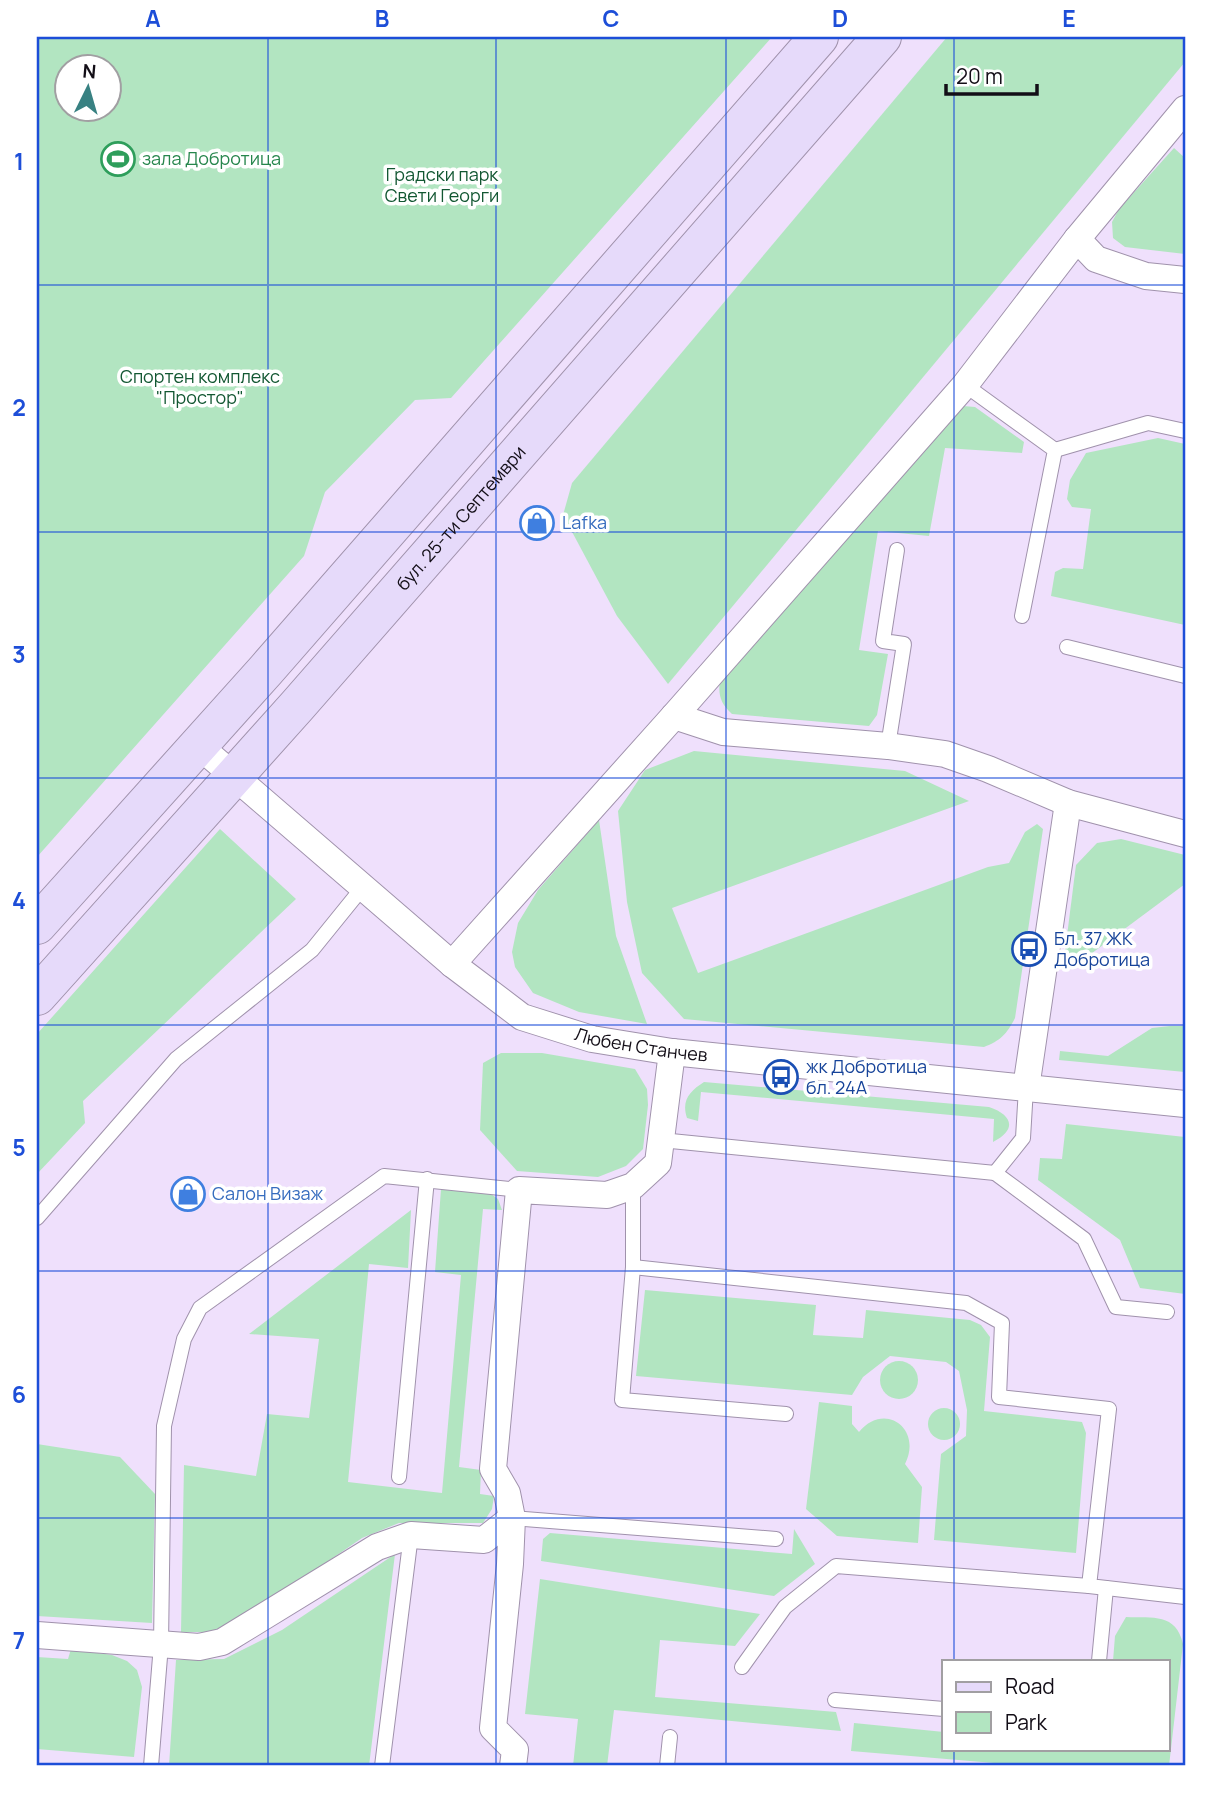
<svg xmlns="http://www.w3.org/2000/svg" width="1222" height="1803" viewBox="0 0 1222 1803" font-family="Manrope,sans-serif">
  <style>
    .green { fill: #b2e5c1; fill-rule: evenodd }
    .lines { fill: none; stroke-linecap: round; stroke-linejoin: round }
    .service-casing { stroke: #a092ac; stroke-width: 16 }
    .minor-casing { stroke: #a092ac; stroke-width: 28 }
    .secondary-casing { stroke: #a092ac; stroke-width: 40 }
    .service { stroke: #fff; stroke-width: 14 }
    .minor { stroke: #fff; stroke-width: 26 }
    .secondary { stroke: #e6dafa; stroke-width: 38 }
    .grid { fill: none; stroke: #1d4ed8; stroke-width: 2; stroke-opacity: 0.55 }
    .labels { text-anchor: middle; stroke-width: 7; stroke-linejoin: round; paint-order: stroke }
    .leisure-label { font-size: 18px; fill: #27864d; stroke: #fff; text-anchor: start }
    .park-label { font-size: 18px; fill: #125732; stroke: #fff }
    .street-label { font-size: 18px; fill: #130e17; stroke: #fff }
    .shop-label { font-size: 18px; fill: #366cbe; stroke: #fff; text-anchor: start }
    .transit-label { font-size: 18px; fill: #164399; stroke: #fff; text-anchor: start }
    .neatline { fill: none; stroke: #1d4ed8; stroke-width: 2.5 }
    .grid-label { font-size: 23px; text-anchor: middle; font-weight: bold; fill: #1d4ed8 }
  </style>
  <rect width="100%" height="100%" fill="#efe0fc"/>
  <g class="green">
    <path d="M37,37h735l-321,361 -36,2 -90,92 -21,64 -267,301zM66,66h42v42h-42z"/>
    <path d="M947,37h238v25l-517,622 -51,-68 -54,-101 9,-32z"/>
    <path d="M1174,148l11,10v96l-60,-7 -12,-9 -1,-16 7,-13z"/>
    <path d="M963,406l12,1 49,35 -2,11 -77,-5 -16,88 -51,-5 -19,119 29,4 -11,61 -8,11 -137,-12c-12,-11 -14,-19 -12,-35z"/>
    <path d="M1158,438l27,6v181l-134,-29 4,-24 8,-4 20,1 8,-60 -19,-2 -5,-8 3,-19 16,-27z"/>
    <path d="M694,751l211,20 64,30 -297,107 26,65 290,-106 21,-4 16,-31 12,-8 6,5 -28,189c-8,16 -15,23 -31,29l-300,-28 -42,-46 -15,-71 -9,-91 27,-41z"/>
    <path d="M599,820l17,116 31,88 -68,-12 -46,-19 -18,-26 -3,-15 6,-29 20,-33z"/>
    <path d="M220,829l76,70 -213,202 2,22 -48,51v-140z"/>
    <path d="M1121,839l64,16v29l-109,81 -13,2 13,-102 21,-22z"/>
    <path d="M1170,1026h15v46l-126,-12 1,-9 48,5 44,-28z"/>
    <path d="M501,1053h41l93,16 12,20 1,16 -5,44 -17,17 -28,11 -81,-6 -37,-41 3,-67z"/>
    <path d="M704,1082l285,25c24,8 28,23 4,35l1,-23 -293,-27 -3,29 -11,-3c-6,-18 3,-27 17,-36z"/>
    <path d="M1066,1124l119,13v157l-45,-6 -20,-48 -82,-60 2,-22 22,1z"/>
    <path d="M441,1189l50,5 7,5 4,11 -19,-1 -24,258 22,3 -1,24 14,2 -2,13 -9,14h-84l-37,15 -95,65 -56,29h-30l3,-167 72,11 11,-62 42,4 10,-79 -70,-5 162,-124 -3,58 -39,-4 -21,218 94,11 19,-218 -26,-3z"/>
    <path d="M645,1290l171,15 -3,30 50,3 3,-28 104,10 11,5 9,12 -6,74 98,11 4,11 -10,120 -142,-13 7,-86 25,-18 1,-26 -8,-39 -13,-9 -56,-6 -27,21 -11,18 -216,-19z"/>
    <circle cx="899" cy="1380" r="19"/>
    <path d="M819,1402l33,4v18l7,8c25,-31 64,-4 46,32l17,23 -4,56 -81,-7 -31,-27z"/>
    <circle cx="944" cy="1424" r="16"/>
    <path d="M37,1444l83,13 35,37 -3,129 -115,-7z"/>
    <path d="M794,1529l21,35 -41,32 -233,-35 2,-22 7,-6 242,21z"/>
    <path d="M395,1554l-26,212h-200l7,-106 48,-1 58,-29z"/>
    <path d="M540,1579l220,35 -25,32 -75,-6 -5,57 181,15 5,19 -227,-21 -7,56h-34l5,-47 -53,-5z"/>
    <path d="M1126,1617c27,1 50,-4 57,27l-14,122h-140l-178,-15 3,-28 90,9v17h224v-88h-55l2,-25z"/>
    <path d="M71,1649l41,6 15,6 10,9 5,17 -8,70 -97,-8v-92l31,2z"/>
  </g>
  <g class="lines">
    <g class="service-casing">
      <g id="service">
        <path d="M965,385l90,65 -33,166"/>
        <path d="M1055,450l93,-27 37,8"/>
        <path d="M1067,647l118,29"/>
        <path d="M888,746l16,-102 -21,-3 14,-91"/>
        <path d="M661,1140l334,33 28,-35 3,-50"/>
        <path d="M995,1173l89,66 32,68 51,5"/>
        <path d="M633,1186v81l-11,133 164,14"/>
        <path d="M37,1218l139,-159 136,-109 51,-63"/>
        <path d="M633,1267l333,36 36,20 -3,74 110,12 -20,177 96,11"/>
        <path d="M399,1477l28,-298"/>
        <path d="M512,1518l264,21"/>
        <path d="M1099,1661l7,-73"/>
        <path d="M742,1667l43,-60 51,-41 253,20"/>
        <path d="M835,1700l109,9"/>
        <path d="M151,1766l10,-121 3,-219 20,-87 16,-31 184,-132 135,14"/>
        <path d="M382,1766l29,-231"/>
        <path d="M667,1766l3,-29"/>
      </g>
    </g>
    <g class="minor-casing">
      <g id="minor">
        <path d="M1077,239l19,20 50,17 39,4"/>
        <path d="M674,716l49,16 165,14 57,8 43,15 80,34 117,31"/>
        <path id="s1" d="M198,745l254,219 70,53 70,22 80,13 513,52"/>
        <path d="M452,964l222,-248 291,-331 112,-146 108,-130"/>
        <path d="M1026,1088l42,-285"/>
        <path d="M37,1635l162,12 23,-5 155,-95 34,-12 73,5 28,-22"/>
        <path d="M513,1766l2,-16 -22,-22 17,-164 2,-46 -5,-25 -14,-24 26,-279 88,5 26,-9 25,-23 14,-111"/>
      </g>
    </g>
    <g class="secondary-casing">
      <g id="secondary">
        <path d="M37,925l229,-255 553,-633"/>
        <path id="s2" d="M37,996l260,-290 585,-669"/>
      </g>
    </g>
    <use href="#service" class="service"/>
    <use href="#minor" class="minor"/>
    <use href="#secondary" class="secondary"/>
  </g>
  <path class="grid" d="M268,37v1729M496,37v1729M726,37v1729M954,37v1624M37,285h1148M37,532h1148M37,778h1148M37,1025h1148M37,1271h1148M37,1518h1148M954,1749v17"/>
  <defs>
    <g id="stadium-ring" transform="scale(1.75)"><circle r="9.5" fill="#fff" stroke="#2e9e5b" stroke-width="1.5"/><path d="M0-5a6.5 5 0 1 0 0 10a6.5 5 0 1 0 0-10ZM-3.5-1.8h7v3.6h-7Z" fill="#2e9e5b"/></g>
    <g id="shop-ring" transform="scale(1.75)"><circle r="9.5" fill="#fff" stroke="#3f7fe0" stroke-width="1.5"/><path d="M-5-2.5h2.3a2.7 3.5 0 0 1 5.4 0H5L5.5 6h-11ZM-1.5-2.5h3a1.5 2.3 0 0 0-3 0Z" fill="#3f7fe0"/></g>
    <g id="bus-ring" transform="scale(1.75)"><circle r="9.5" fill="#fff" stroke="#1a4fb4" stroke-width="1.5"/><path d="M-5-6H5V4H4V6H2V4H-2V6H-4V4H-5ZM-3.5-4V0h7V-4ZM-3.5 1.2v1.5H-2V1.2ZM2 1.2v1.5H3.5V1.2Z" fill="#1a4fb4"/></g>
  </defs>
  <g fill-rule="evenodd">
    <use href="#stadium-ring" x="118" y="159"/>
    <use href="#shop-ring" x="537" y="523"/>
    <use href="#bus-ring" x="1029" y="949"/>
    <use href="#bus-ring" x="781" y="1077"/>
    <use href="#shop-ring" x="188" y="1194"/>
  </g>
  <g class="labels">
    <g class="leisure-label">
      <text x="142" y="165">зала Добротица</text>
    </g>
    <g class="park-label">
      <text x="442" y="181">Градски парк<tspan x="442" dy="21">Свети Георги</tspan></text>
      <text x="200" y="383">Спортен комплекс<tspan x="200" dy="21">"Простор"</tspan></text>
    </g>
    <g class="street-label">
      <text dy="6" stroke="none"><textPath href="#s2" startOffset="639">бул. 25-ти Септември</textPath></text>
      <text dy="6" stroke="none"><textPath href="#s1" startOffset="546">Любен Станчев</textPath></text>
    </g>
    <g class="shop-label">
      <text x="562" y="529">Lafka</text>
      <text x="212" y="1200">Салон Визаж</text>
    </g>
    <g class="transit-label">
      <text x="1054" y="945">Бл. 37 ЖК<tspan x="1054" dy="21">Добротица</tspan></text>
      <text x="806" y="1073">жк Добротица<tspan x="806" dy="21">бл. 24А</tspan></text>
    </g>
  </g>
  <rect width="1222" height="1803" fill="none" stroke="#ffffff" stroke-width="77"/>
  <rect x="942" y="1660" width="228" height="91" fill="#ffffff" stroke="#a19fa2" stroke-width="2"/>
  <rect x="956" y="1682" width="35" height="10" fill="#e6dafa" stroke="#a19fa2" stroke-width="2"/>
  <text x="1005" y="1694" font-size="21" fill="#130e17">Road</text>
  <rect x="956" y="1712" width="35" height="21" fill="#b2e5c1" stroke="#a19fa2" stroke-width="2"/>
  <text x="1005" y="1730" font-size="21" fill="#130e17">Park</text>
  <g transform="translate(88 88) rotate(5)"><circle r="33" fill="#ffffff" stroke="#a19fa2" stroke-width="2"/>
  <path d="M0-5L12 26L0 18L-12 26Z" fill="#388182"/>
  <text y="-10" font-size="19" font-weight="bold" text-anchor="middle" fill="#130e17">N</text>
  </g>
  <path d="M946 84v10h91v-10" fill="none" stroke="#130e17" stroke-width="3.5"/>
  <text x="956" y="84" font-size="21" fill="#130e17" stroke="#ffffff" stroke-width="5" paint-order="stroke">20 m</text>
  <rect x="38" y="38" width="1146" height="1726" class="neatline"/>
  <g class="grid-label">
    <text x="153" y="27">A</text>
    <text x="382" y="27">B</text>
    <text x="611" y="27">C</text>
    <text x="840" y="27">D</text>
    <text x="1069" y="27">E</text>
    <text x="19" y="170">1</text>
    <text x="19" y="416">2</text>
    <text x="19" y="663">3</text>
    <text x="19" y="909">4</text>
    <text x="19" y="1156">5</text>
    <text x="19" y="1403">6</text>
    <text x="19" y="1649">7</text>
  </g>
</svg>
